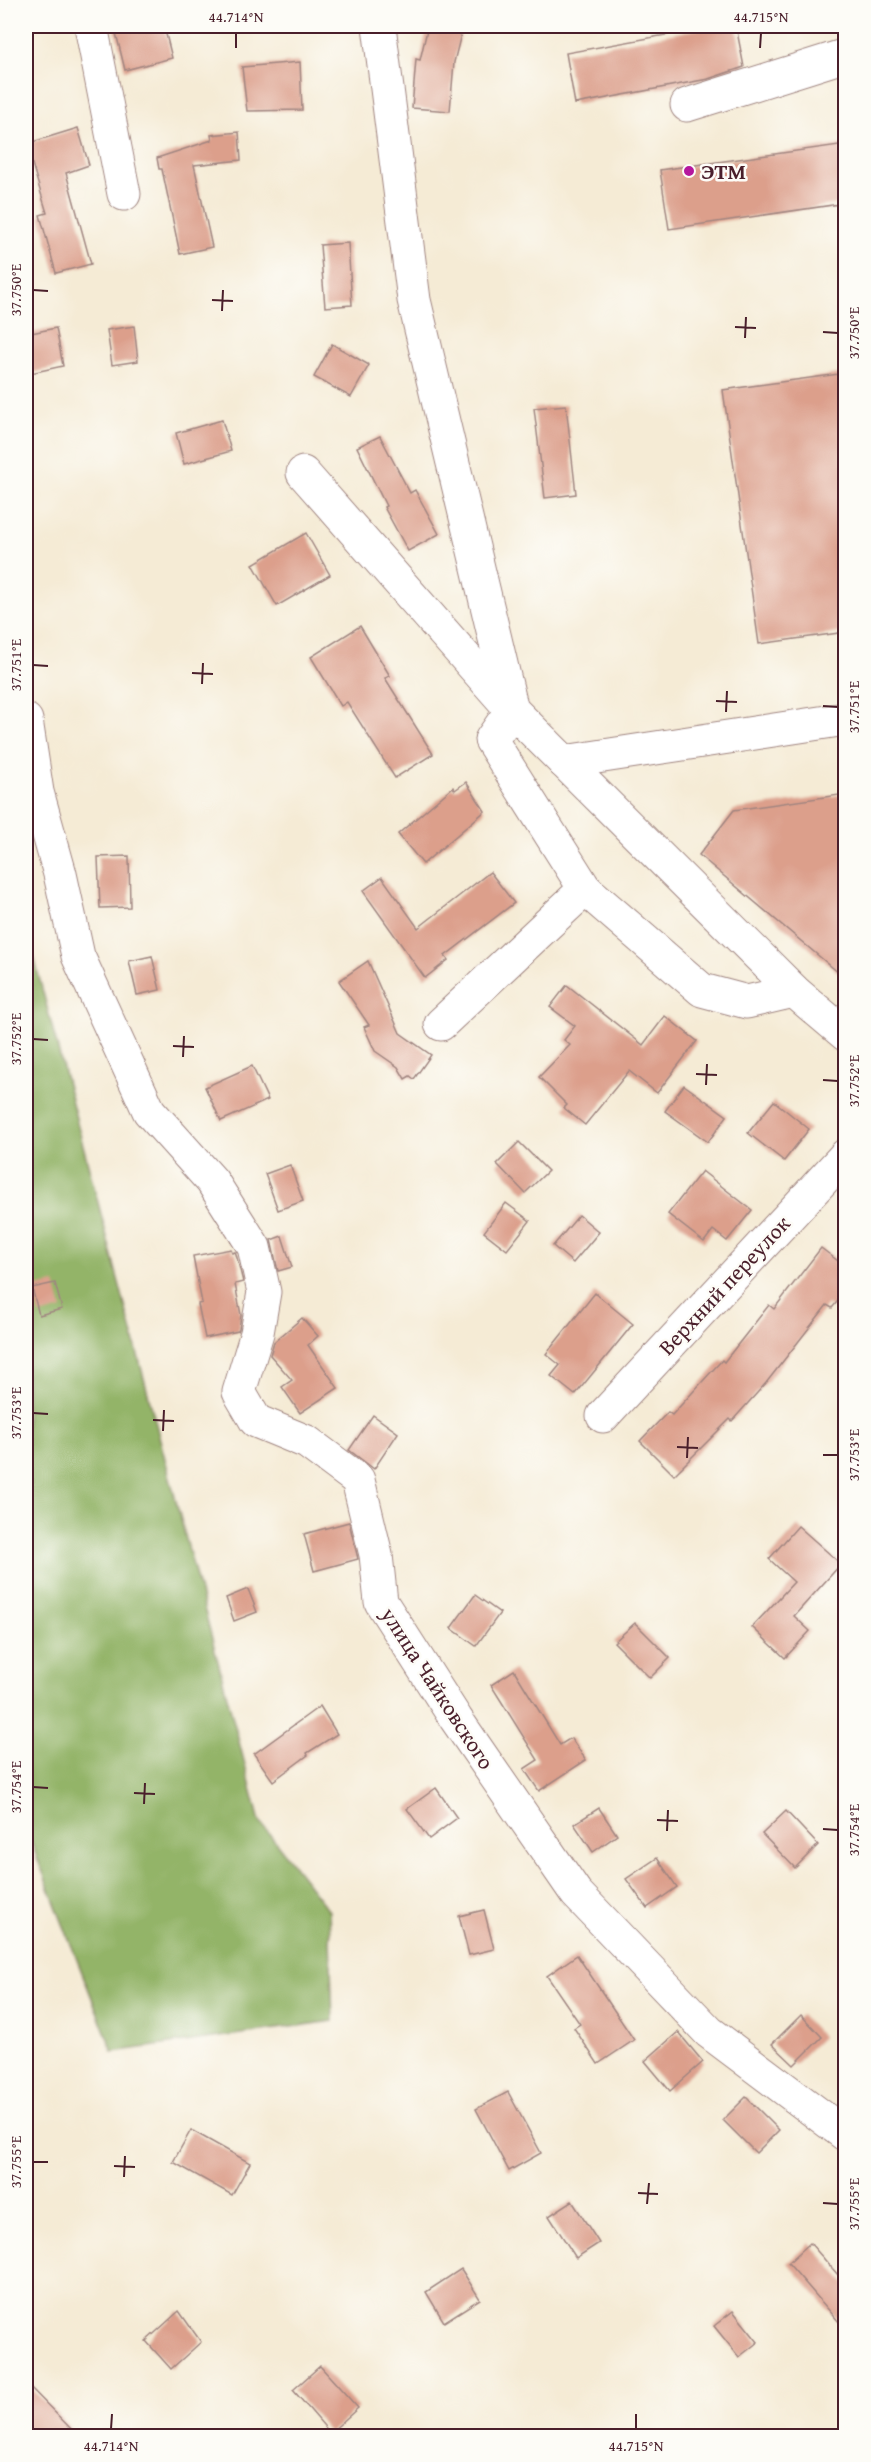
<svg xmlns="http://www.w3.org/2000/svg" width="871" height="2462" viewBox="0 0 871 2462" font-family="'Gentium Book Plus',serif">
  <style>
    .forest { fill: #93b468; stroke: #6e6a4a; stroke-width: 1.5 }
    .building { fill: #dc9f8b }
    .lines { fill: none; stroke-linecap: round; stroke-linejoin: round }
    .minor-casing { stroke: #a08580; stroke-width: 35 }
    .minor { stroke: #fff; stroke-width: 33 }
    .ticks { fill: none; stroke: #4a1f2b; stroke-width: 2 }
    .poi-dot { fill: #b5179e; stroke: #fdfcf7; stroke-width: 2 }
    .labels { text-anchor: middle; stroke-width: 5; stroke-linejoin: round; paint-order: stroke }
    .poi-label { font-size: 22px; font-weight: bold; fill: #4a1f2b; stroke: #fdfcf7; text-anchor: start }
    .street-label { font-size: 22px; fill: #4a1f2b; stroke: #fdfcf7 }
    .neatline { fill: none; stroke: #4a1f2b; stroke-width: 2 }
    .ticks-label { font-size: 15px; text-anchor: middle; fill: #4a1f2b }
  </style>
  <rect width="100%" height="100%" fill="#fdfcf7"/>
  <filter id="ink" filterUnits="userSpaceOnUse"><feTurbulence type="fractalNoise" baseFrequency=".0167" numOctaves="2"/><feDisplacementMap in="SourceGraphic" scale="12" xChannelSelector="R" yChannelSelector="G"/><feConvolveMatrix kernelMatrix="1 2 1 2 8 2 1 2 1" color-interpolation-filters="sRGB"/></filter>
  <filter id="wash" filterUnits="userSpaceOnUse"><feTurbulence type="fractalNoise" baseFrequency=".008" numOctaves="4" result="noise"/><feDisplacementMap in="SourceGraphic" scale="24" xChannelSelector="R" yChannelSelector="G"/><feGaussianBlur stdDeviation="1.35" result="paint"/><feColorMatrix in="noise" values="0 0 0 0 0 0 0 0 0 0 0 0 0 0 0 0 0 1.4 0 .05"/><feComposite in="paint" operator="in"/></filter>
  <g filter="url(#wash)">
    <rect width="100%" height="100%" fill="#f5ebd5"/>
    <path class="forest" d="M26,927l234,895 69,89 4,110 -220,31 -87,-223z"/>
    <g id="blocks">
      <g class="building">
        <path d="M128,26h36l8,32 -47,12 -10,-41z"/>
        <path d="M428,26h35l-9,36 -4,49 -38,-3 4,-49 4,1z"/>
        <path d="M715,26h21l8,41 -36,12 -133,25 -9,-51z"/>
        <path d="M300,62l2,48 -55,1 -5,-44z"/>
        <path d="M78,128l11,37 -23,8 25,91 -35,9 -16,-58 7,-2 -21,-69z"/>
        <path d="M239,132l2,28 -47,5 18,82 -32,7 -18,-85h-3l-2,-11 55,-18 -1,-5z"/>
        <path d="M846,144v59l-177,26 -9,-59z"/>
        <path d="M348,243l4,62 -27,2 -5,-62z"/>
        <path d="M134,326l4,35 -26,4 -5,-35z"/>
        <path d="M56,328l7,38 -37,8v-40z"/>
        <path d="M332,344l37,21 -18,32 -37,-20z"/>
        <path d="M846,373v259l-87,12 -36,-254z"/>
        <path d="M566,405l10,89 -31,4 -11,-90z"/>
        <path d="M222,420l9,31 -47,13 -8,-31z"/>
        <path d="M380,436l30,57 5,-3 24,44 -31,17 -24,-44 2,-1 -29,-59z"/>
        <path d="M306,533l24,42 -53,31 -24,-42z"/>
        <path d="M360,626l30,50 -5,2 48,76 -38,24 -48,-76 -6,4 -30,-49z"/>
        <path d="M466,782l19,29 -62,53 -25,-30 55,-47 2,3z"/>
        <path d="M846,794v185l-147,-124 35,-45z"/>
        <path d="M129,856l1,51 -30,1 -2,-51z"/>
        <path d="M490,872l24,31 -69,53 3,4 -23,18 -62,-87 19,-14 36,51z"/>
        <path d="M152,956l8,34 -23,5 -8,-34z"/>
        <path d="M368,961l32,72 31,22 -17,24 -4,-3 -5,3 -7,-12 -23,-16 -11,-24 5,-2 -30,-44z"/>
        <path d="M567,985l76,60 22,-29 32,25 -40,52 -28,-22 -44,54 -21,-17 3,-3 -28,-28 31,-32 -6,-5 11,-14 -25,-19z"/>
        <path d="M252,1066l16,34 -47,21 -16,-34z"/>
        <path d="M684,1085l43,31 -19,26 -43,-31z"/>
        <path d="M774,1101l35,28 -25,32 -36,-28z"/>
        <path d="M519,1142l29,29 -23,22 -28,-29z"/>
        <path d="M290,1165l13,36 -25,9 -13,-36z"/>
        <path d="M702,1171l50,39 -25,31 -14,-11 -9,12 -36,-28z"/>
        <path d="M506,1203l24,18 -23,29 -23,-18z"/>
        <path d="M579,1215l20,17 -26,31 -20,-17z"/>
        <path d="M282,1236l10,31 -14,4 -7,-31z"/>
        <path d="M821,1248l25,19v24l-14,17 -5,-3 -61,78 -34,38 -2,-2 -56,56 -34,-34 28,-29 4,3 50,-55 2,2 45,-57 5,4z"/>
        <path d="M231,1249l1,4 3,-1 1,2 7,28 -8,2 6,31 -2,14 -1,2 -33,7 -7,-34 4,-1 -9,-47z"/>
        <path d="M55,1283l7,26 -23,6 -7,-27z"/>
        <path d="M595,1293l38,31 -58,71 -24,-19 9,-11 -14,-11z"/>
        <path d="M302,1318l16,18 -10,9 30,43 -38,25 -18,-26 10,-7 -22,-25 4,-13z"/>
        <path d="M373,1415l25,18 -24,36 -25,-19z"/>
        <path d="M349,1522l9,37 -44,12 -10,-37z"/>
        <path d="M798,1526l43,38 -47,52 16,15 -25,27 -33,-31 42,-45 -25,-23z"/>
        <path d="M248,1589l9,23 -23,9 -8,-23z"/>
        <path d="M475,1595l25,18 -24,33 -25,-18z"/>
        <path d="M635,1623l35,35 -20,20 -36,-36z"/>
        <path d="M514,1670l46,75 11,-7 15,22 -47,31 -15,-22 14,-9 -47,-75z"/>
        <path d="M320,1706l17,28 -30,19 1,2 -35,26 -19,-27z"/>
        <path d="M436,1788l21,30 -28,21 -22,-30z"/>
        <path d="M599,1808l18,27 -24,17 -19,-28z"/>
        <path d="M786,1811l32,34 -23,23 -33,-34z"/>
        <path d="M657,1858l20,29 -30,21 -21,-29z"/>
        <path d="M484,1910l10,39 -25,6 -10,-39z"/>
        <path d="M577,1955l57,85 -36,24 -24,-36 6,-4 -33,-48z"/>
        <path d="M801,2015l21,22 -28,28 -22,-21z"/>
        <path d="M678,2032l25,30 -33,29 -25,-30z"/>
        <path d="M508,2092l33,61 -32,18 -33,-62z"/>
        <path d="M746,2097l33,33 -23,23 -33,-33z"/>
        <path d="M191,2130l59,33 -18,32 -59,-33z"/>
        <path d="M572,2201l27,42 -23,15 -27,-42z"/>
        <path d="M810,2243l36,41v46l-58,-67z"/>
        <path d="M461,2269l19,30 -36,23 -18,-30z"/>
        <path d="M179,2311l22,31 -30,27 -25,-28z"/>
        <path d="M733,2311l25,31 -19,15 -25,-31z"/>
        <path d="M320,2366l38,42 -28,25 -37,-43z"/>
        <path d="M26,2383l52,53h-52z"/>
      </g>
    </g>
  </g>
  <g filter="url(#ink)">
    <use href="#blocks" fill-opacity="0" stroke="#a08580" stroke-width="1.5"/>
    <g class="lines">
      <g class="minor-casing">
        <g id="minor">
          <path d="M91,26l33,168"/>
          <path d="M379,26l35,274 98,410 282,281 52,44"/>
          <path d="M687,105l159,-50"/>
          <path d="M303,473l209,237 -21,30 94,149 117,101 45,12 47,-11"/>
          <path d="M26,720l11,72 23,82 18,82 71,155 63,70 42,66 10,45 -7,41 -18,59 17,29 51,21 51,38 18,75 5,47 75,117 120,174 133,139 137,103"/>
          <path d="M564,762l282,-43"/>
          <path d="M441,1024l144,-135"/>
          <path d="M603,1416l243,-261"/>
        </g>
      </g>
      <use href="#minor" class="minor"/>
    </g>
  </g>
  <path class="ticks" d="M236,48v-15M760,48l1,-15M33,290l15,1M212,300l21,1M222,311l1,-21M735,327l21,1M823,332l15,1M745,338l1,-21M33,665l15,1M192,673l21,1M202,684l1,-21M716,701l21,1M823,706l15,1M726,712l1,-21M33,1039l15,1M173,1046l21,1M183,1057l1,-21M696,1074l21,1M823,1080l15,1M706,1085l1,-21M33,1413l15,1M153,1420l21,1M163,1431l1,-21M677,1447l21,1M823,1455h15M687,1458l1,-21M33,1787l15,1M134,1793l21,1M144,1804l1,-21M657,1820l21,1M823,1829l15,1M667,1831l1,-21M33,2162h15M114,2166l21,1M124,2177l1,-21M638,2193l20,1M823,2203l15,1M647,2204l2,-21M111,2429l1,-15M636,2429v-15"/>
  <circle class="poi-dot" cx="689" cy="171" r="6"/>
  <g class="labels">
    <g class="poi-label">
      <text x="701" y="179">ЭТМ</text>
    </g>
    <g class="street-label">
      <text transform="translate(724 1285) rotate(-47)" y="8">Верхний переулок</text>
      <text transform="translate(438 1688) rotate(57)" y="8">улица Чайковского</text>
    </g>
  </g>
  <rect width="871" height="2462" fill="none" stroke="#fdfcf7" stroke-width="66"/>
  <rect x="33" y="33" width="805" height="2396" class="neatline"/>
  <g class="ticks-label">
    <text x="236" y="22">44.714°N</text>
    <text x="761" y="22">44.715°N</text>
    <text transform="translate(16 290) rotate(-90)" y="5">37.750°E</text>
    <text transform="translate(854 333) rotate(-90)" y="5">37.750°E</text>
    <text transform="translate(16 665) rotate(-90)" y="5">37.751°E</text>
    <text transform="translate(854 707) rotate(-90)" y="5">37.751°E</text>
    <text transform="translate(16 1039) rotate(-90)" y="5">37.752°E</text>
    <text transform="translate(854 1081) rotate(-90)" y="5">37.752°E</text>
    <text transform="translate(16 1413) rotate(-90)" y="5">37.753°E</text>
    <text transform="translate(854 1455) rotate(-90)" y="5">37.753°E</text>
    <text transform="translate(16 1787) rotate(-90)" y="5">37.754°E</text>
    <text transform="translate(854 1830) rotate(-90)" y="5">37.754°E</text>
    <text transform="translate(16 2162) rotate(-90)" y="5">37.755°E</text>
    <text transform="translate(854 2204) rotate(-90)" y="5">37.755°E</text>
    <text x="111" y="2451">44.714°N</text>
    <text x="636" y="2451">44.715°N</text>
  </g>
</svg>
